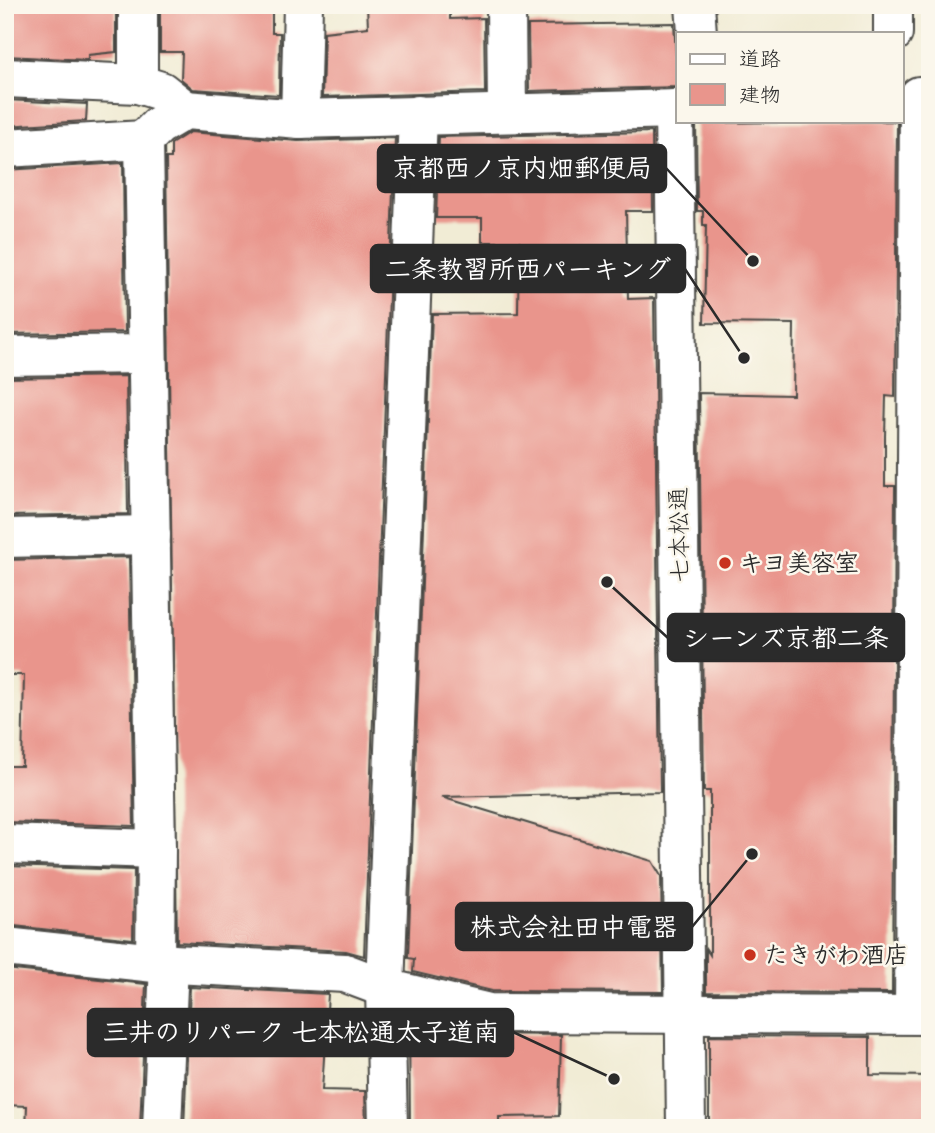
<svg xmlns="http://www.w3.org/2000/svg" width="935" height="1133" viewBox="0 0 935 1133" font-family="Mynerve,'Klee One',sans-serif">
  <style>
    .building { fill: #e9958c }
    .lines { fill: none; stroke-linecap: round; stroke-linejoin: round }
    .minor-casing { stroke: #494844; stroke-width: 42 }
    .minor { stroke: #fff; stroke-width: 38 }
    .poi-dot { fill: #c8321e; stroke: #fbf7ec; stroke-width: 2.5 }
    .labels { text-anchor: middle; stroke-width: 5; stroke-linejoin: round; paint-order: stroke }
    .street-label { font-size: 24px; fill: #2b2b2b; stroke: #fbf7ec }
    .poi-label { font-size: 24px; font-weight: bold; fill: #2b2b2b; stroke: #fbf7ec; text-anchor: start }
    .leader { fill: none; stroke: #2b2b2b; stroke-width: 2.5 }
    .callout-dot { fill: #2b2b2b; stroke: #fbf7ec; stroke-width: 2.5 }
    .callout { fill: #2b2b2b; stroke: #2b2b2b; stroke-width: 2.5 }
    .callout-label { font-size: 26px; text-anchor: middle; font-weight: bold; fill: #fff }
  </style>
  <rect width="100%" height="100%" fill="#fbf7ec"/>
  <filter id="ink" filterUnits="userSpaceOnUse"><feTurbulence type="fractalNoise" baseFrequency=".0143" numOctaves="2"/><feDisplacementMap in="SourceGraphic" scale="14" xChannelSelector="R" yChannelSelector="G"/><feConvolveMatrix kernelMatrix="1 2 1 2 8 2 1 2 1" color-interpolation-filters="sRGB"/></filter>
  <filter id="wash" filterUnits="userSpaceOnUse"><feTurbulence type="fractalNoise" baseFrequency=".00686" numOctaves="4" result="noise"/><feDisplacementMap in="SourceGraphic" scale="28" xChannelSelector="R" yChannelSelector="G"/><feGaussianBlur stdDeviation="1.57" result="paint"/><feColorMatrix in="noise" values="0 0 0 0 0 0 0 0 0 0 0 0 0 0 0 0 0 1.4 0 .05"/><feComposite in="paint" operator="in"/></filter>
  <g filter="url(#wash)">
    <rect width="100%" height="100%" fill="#f1ecd5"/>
    <g id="blocks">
      <g class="building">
        <path d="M5,5h111v47l-28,3v5l-83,-4z"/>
        <path d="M160,5l112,2v26h8l-1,62 -86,-6 -12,-10 1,-27h-22z"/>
        <path d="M367,5h83v14l34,-1 1,74 -163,5 2,-65 44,-5z"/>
        <path d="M674,23l4,64 -149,4 -1,-66z"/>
        <path d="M5,100l82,4 -1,17 -81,5z"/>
        <path d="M897,121l-2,276 -9,-1 -1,40v50h10l-3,507 -186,-1v-43l4,6v-164h-6l-5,-398 94,2 1,-71 -90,-1 2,-98h-3v-14h-6l-1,-88z"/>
        <path d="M190,132l108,9 97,-3 -31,818 -18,-5 -169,-9 -11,-784h5v-14z"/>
        <path d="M652,132l1,79h-27l2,88 26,-1 6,494 -219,5 211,64 9,15 2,116 -171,-1 -79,-19 1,-13 -6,-1 24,-644 86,-1 1,-71h-37v-24h-46l3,-81z"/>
        <path d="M123,163l2,169 -120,2v-164z"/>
        <path d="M126,376l2,138 -123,2v-138z"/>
        <path d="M129,557l5,269 -129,-4v-56h17l2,-91h-18l-1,-115z"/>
        <path d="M5,866l129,4 -1,69 -128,-14z"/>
        <path d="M5,969l141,15 -6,144h-114l1,-22 -22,-1z"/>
        <path d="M190,987l138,7 -6,96 43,1 1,37h-182z"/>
        <path d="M409,1016l75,18 77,1 -2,81 -60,1v11h-89z"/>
        <path d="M709,1036l161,1v38l60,1v52h-221z"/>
      </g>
    </g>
  </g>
  <g filter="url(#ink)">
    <use href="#blocks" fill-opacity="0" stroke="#494844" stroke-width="2"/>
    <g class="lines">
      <g class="minor-casing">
        <g id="minor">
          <path d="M506,5l1,107"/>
          <path d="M695,5l2,28"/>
          <path d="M893,33v-28"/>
          <path d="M5,78l133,6 23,7 24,19"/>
          <path d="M138,84v-79"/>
          <path d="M674,109l12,1019"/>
          <path d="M300,119l3,-114"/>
          <path d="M144,140l12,709 -1,114"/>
          <path d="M5,148l139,-8 14,-14 27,-16 115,9 378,-10"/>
          <path d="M5,356l140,-2"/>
          <path d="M5,538l146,-3"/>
          <path d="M5,844l151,5"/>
          <path d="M5,947l150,16 190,10 40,15 104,25 441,2"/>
          <path d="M914,1014l5,-918"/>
          <path d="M162,1128l7,-165"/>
          <path d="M388,1128l-3,-140 33,-873"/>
        </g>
      </g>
      <use href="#minor" class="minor"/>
    </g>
  </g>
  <g class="poi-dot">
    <circle cx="725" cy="563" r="7"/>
    <circle cx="750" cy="955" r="7"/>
  </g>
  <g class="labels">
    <g class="street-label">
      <text transform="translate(679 535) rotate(-91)" y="8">七本松通</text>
    </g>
    <g class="poi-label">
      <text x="739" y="571">キヨ美容室</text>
      <text x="764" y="963">たきがわ酒店</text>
    </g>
  </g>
  <path class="leader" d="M753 261L666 168M744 358L685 269M607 582L668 638M752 854L692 927M614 1079L513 1032"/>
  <g class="callout-dot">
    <circle cx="753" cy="261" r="7"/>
    <circle cx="744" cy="358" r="7"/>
    <circle cx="607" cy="582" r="7"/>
    <circle cx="752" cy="854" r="7"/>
    <circle cx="614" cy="1079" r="7"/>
  </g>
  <g class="callout">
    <rect x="378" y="145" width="288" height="47" rx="7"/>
    <rect x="371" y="245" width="314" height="47" rx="7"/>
    <rect x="668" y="614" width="236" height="47" rx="7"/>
    <rect x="456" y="903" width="236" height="47" rx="7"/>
    <rect x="88" y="1009" width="425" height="47" rx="7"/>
  </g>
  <g class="callout-label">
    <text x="522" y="177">京都西ノ京内畑郵便局</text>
    <text x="528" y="278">二条教習所西パーキング</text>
    <text x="786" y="647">シーンズ京都二条</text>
    <text x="574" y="936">株式会社田中電器</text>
    <text x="301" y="1041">三井のリパーク 七本松通太子道南</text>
  </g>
  <rect width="935" height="1133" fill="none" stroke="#fbf7ec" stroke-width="28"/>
  <rect x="676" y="32" width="228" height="91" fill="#fbf7ec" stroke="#a8a59f" stroke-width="2"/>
  <rect x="690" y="54" width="35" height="10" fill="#ffffff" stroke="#a8a59f" stroke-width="2"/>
  <text x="739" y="66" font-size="21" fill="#2b2b2b">道路</text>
  <rect x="690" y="84" width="35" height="21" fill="#e9958c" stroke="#a8a59f" stroke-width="2"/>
  <text x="739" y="102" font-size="21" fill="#2b2b2b">建物</text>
</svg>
